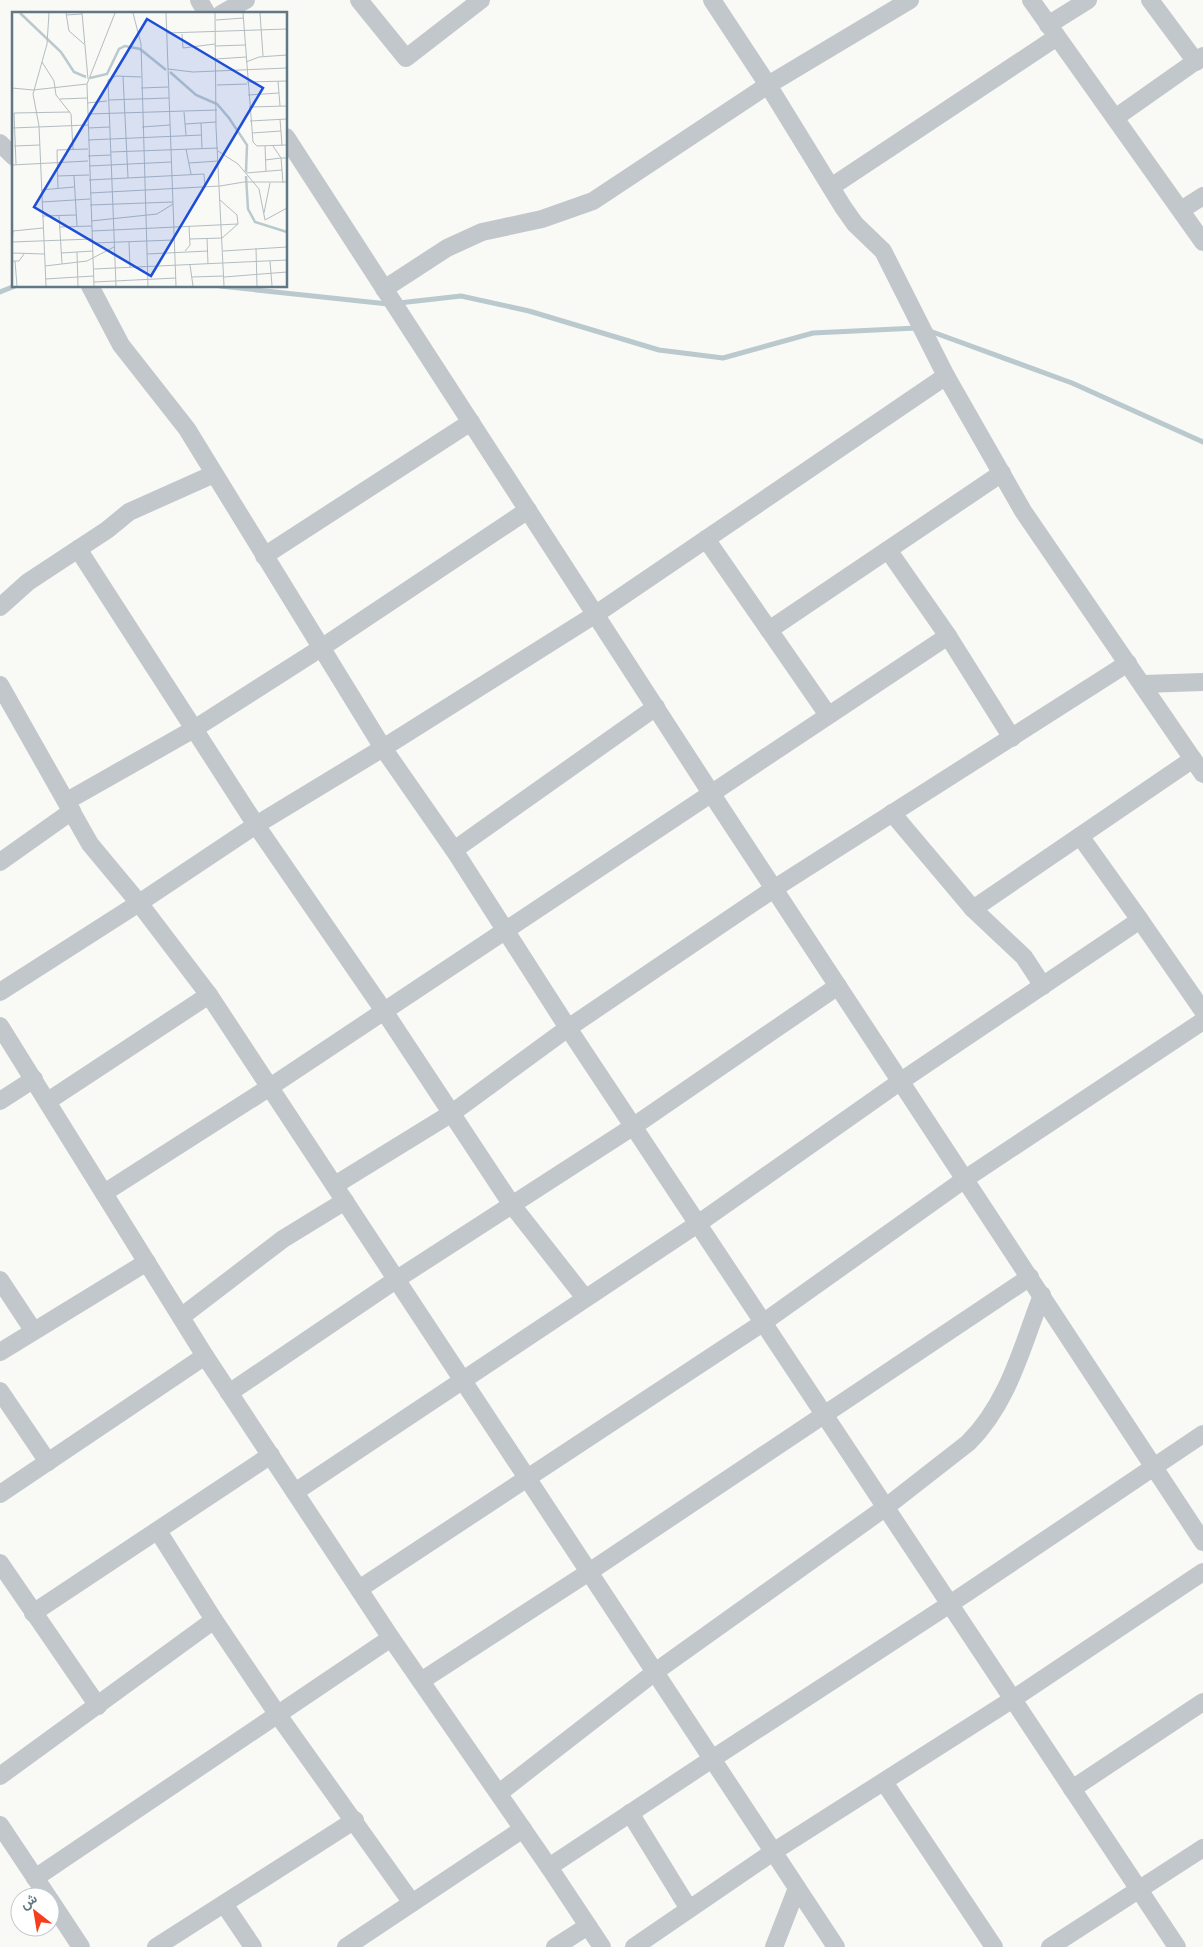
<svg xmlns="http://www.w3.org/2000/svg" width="1203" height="1947" viewBox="0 0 1203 1947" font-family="Raleway,Vazirmatn,sans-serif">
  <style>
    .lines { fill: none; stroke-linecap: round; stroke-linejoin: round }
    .stream { stroke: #bac9cd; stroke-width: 5 }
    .minor { stroke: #c2c7cb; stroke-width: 18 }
    .inset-river { fill: none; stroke: #bac9cd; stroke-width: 2.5 }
    .inset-road { fill: none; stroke: #b3bdc1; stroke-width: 1 }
    .view { fill: #1d4ed8; fill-opacity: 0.15; stroke: #1d4ed8; stroke-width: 2.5 }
    .inset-edge { fill: none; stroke: #617784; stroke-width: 2.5 }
  </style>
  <rect width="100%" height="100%" fill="#f9f9f6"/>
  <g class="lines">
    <g class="stream">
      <path d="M220,286l168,18"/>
      <path d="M0,292l15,-6"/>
      <path d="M399,303l62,-7 68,15 130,39 64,8 90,-25 104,-5"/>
      <path d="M927,330l145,53 131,59"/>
    </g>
    <g class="minor">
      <path d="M199,0l8,14"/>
      <path d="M359,0l47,58 75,-58"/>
      <path d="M712,0l56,85 75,122 12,17 28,27 63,125 77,135 180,263"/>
      <path d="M1031,0l172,242"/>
      <path d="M1150,0l46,62"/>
      <path d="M221,14l25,-14"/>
      <path d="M1048,25l40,-25"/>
      <path d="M1115,118l88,-62"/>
      <path d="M286,137l425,656 492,749"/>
      <path d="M0,143l14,14"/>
      <path d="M831,187l226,-150"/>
      <path d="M1181,210l22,-14"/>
      <path d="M90,286l31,59 66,84 196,319 71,102 114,178 609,919"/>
      <path d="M384,289l63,-41 35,-16 60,-13 51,-18 175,-116 142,-85"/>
      <path d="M706,539l122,176"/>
      <path d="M78,549l178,276 128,186 128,194 73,93"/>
      <path d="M888,550l60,86 64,102"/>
      <path d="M264,556l207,-134"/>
      <path d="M0,607l28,-25 79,-52 22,-18 85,-38"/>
      <path d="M769,630l233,-157"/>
      <path d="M1143,684l60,-2"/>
      <path d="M0,685l90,159 49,59 70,92 627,952"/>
      <path d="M67,801l127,-72 127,-81 207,-138"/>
      <path d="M892,813l81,96 51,48 19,29"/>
      <path d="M1080,836l60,84"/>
      <path d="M454,850l202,-143"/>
      <path d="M0,862l72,-51"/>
      <path d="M973,909l220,-150"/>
      <path d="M0,992l139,-89 117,-78 127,-77 213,-134 350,-238"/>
      <path d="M0,1026l205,330 186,282 158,229 53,80"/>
      <path d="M0,1101l34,-22"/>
      <path d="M48,1101l161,-106"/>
      <path d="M335,1185l117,-72 116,-85 207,-140 353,-225"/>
      <path d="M104,1193l166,-106 678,-451"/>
      <path d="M0,1280l33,50"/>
      <path d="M181,1317l102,-78 62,-38"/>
      <path d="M0,1352l147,-90"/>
      <path d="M0,1391l48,71"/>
      <path d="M229,1393l168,-114 237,-153 204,-140"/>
      <path d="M295,1492l404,-269 202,-142 239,-161 63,91"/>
      <path d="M0,1494l205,-138"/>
      <path d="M158,1531l56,89 64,95 134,188"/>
      <path d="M0,1563l98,143"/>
      <path d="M359,1589l405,-267 201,-143 238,-158"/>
      <path d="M33,1613l238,-158"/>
      <path d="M421,1681l168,-109 441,-295"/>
      <path d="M0,1776l214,-156"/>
      <path d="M884,1782l110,165"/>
      <path d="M1072,1789l131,-87"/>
      <path d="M499,1793l156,-121 231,-165 82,-64c40,-39 54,-96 74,-148"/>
      <path d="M630,1813l59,96"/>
      <path d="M0,1825l48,72"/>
      <path d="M549,1867l163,-108 238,-155 253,-170"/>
      <path d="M35,1878l356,-240"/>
      <path d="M50,1900l31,47"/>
      <path d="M224,1904l29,43"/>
      <path d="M156,1947l199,-127"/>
      <path d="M346,1947l177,-118"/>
      <path d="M555,1947l33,-21"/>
      <path d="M634,1947l139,-95 240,-153 190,-127"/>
      <path d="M774,1947l23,-59"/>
      <path d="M1050,1947l153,-99"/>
    </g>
  </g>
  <g transform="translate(12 12)">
    <rect width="275" height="275" fill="#f9f9f6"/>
    <path class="inset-river" d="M8,1l41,39 13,20 12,5M158,60l26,23 21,9 12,14 18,27 -1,27M78,66l17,-4 12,-25 6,-3 15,3 26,21M234,164l2,33 7,13 32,10"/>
    <path class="inset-road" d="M54,1l3,18 15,13M70,1l6,66M121,1l8,31 7,242M154,1l10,273M203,1l1,114 8,159M231,1l10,129 4,4 30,-1M248,1l3,43M54,3l16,-1M204,8l28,-2M155,21l120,-4M170,22l1,14 32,-4M203,34l30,-1M204,47l30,-2M30,50l12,19 2,14 15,19 2,35M234,50l13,-5 28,-2M156,57l25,3 94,-4M111,64l5,102M266,69l2,25M235,70l40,-1M205,73l30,-1M0,76l21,2 54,-6M129,76l27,-1M236,83l31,-2M48,87l27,-1M96,88l61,-2M75,91l20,-2M237,95l38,-1M172,100l2,23M76,102l129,-4M268,107l2,26M238,109l37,-2M189,111l1,26M173,112l31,-2M130,115l28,-2M0,116l76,-3M76,116l22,-1M240,121l29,-2M76,128l114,-5M2,134l26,-1M253,134l1,25M261,134l8,12h6M174,137l5,25M206,139l20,13 21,25 6,31 22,-12M99,140l107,-4M76,144l23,-1M253,148l16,-2 2,25M177,151l29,-2M4,152l-2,-51 56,-1M0,153l76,-4M77,154l82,-4M234,161l36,-3M45,164l32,-1M62,164l3,50M77,168l115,-6 1,13M46,177l-1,-39 31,-1M29,178l33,-3M78,181l130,-7 24,-4h43M30,190l48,-3M78,193l83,-3M252,201l6,-30M47,203l3,49M30,204l34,-1M79,209l66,-7 16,-10M47,215l33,-1M80,219l146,-7 -1,-9 -17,-15M195,226l1,26M178,227l32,-1 16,-14M0,230l80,-3M117,230l1,26M81,231l81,-3M0,232l1,-13 30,-3M244,236l1,38M173,239l5,-6 -1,-19M211,239l64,-4M65,240l1,34M0,241l32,1M49,241l32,-2M135,242l61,-3M0,249h7l5,-7M3,249l2,25M258,249l2,25M178,253l3,21M33,254l42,-5 27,-14M82,257l193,-9M180,265l32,-1M212,265l63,-5M33,267l49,-3M82,270l82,-4M34,274l-7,-160 -6,-32 14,-50 2,-31M82,274l-7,-202 28,-71M104,274l-8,-206 8,-4 25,1"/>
    <path class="view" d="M135,7l116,69 -112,188 -117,-69z"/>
    <rect width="275" height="275" class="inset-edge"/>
  </g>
  <g transform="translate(35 1912) rotate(329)"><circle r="24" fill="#ffffff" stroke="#c0c9ce"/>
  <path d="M0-4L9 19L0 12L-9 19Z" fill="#f53e1b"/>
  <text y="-8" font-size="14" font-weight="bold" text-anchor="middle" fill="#617784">ش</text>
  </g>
</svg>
